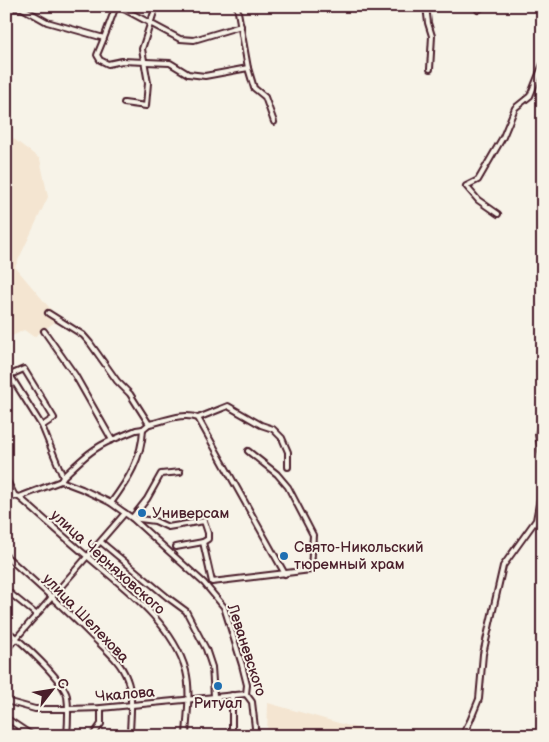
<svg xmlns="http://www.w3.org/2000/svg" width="549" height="742" viewBox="0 0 549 742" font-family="'Balsamiq Sans',sans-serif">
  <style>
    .built { fill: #f4e5d1 }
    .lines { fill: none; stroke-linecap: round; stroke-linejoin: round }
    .minor-casing { stroke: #4a1f2b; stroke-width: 8 }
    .minor { stroke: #f7f3e8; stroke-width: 4 }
    .poi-dot { fill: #1f6fb2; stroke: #f7f3e8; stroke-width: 2 }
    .labels { text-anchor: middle; stroke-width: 4; stroke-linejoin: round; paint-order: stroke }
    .poi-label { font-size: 15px; fill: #4a1f2b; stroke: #f7f3e8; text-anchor: start }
    .street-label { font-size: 15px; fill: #4a1f2b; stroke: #f7f3e8 }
  </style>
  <rect width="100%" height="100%" fill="#f7f3e8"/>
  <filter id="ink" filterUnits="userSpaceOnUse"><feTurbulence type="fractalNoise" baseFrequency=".02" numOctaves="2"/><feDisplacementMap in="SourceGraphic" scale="10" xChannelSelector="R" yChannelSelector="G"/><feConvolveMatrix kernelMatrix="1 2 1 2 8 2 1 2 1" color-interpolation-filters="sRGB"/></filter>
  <g filter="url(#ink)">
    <g class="built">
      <path d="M6,133l34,26 8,38 -33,70 44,52 -25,18 -10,-7 -18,9z"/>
      <path d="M268,703l92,26v7h-93z"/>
    </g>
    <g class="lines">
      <g class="minor-casing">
        <g id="minor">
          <path d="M118,6l62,33 14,1 47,-14"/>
          <path d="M237,6l11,62 6,20 11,9 9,25"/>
          <path d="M426,6l2,17 4,13 -2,33"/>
          <path d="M9,8h13l25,14 57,16 -7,17 3,5 8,4 14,-3 48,2 18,11 17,2 43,-8"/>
          <path d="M478,10l6,-4"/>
          <path d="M104,38l12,-32"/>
          <path d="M124,103l22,3 2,-23 -6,-34 14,-43"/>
          <path d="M498,214l-20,-14 -12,-14 12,-6 25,-43 12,-29 15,-12 13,-32"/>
          <path d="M48,313l35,22 7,8 27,38 13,13 19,30"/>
          <path d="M44,331l31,44 37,65c-20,8 -33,22 -49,37"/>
          <path d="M543,415l-5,19 5,28"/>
          <path d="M198,418l87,156"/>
          <path d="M149,424c16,-3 33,-12 49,-6l30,-12 33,19 12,4 9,9 6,14v15"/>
          <path d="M42,426l12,-8 -30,-49 -14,6 32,51 21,51 -2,4"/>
          <path d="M112,440l24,-10 7,-1"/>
          <path d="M180,472l-19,2 -14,25 -15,19 23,3 13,6 36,-6 4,12v6l-5,3"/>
          <path d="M6,479l9,17"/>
          <path d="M61,481l21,8 29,14 21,15 72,65 20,24 18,58 5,20 -1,9 6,8 4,34"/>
          <path d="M19,497c23,20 46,41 69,60 36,31 85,66 98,114 5,20 1,44 0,65"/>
          <path d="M6,500l9,-4 4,1 42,-16"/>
          <path d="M111,503c17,-23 31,-45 32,-74l6,-5"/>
          <path d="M101,542l66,55 19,14 20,38 6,18 2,29"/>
          <path d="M176,547l27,-5 9,40 99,-12 2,-35 -25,-48 -11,-13 -29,-23"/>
          <path d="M6,556c29,26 58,51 85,79 13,13 30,26 36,44 7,18 3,38 3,57"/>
          <path d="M6,590l31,25"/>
          <path d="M6,630c15,11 57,50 61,66 2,13 1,27 0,40"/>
          <path d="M6,650l119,-137"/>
          <path d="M6,701l29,8h33l33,-1 145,-14"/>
          <path d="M6,718l27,18"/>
          <path d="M94,734l7,-10v-16"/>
          <path d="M232,736v-41"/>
          <path d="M462,736l8,-15 9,-22 4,-45 20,-88 33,-46 7,-37"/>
        </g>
      </g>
      <use href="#minor" class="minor"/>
    </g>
  </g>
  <g class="poi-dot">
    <circle cx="142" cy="513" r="5"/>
    <circle cx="284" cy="556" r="5"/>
    <circle cx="218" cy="686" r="5"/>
  </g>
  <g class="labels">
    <g class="poi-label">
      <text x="152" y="518">Универсам</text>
      <text x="294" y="552">Свято-Никольский<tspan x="294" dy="17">тюремный храм</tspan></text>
      <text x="218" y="708" text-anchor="middle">Ритуал</text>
    </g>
    <g class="street-label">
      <text transform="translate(108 562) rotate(42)" y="5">улица Черняховского</text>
      <text transform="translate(86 618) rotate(46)" y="5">улица Шелехова</text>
      <text transform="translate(247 650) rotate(72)" y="5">Леваневского</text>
      <text transform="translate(125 694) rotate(-5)" y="5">Чкалова</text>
    </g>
  </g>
  <rect width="549" height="742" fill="none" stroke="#f7f3e8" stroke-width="25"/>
  <rect x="12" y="12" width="524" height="717" fill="none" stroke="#4a1f2b" stroke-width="2" filter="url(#ink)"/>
  <g transform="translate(52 690) rotate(59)" stroke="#f7f3e8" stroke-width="4" paint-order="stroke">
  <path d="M0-4L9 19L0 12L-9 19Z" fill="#4a1f2b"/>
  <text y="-8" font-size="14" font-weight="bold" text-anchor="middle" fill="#4a1f2b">С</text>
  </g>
</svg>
